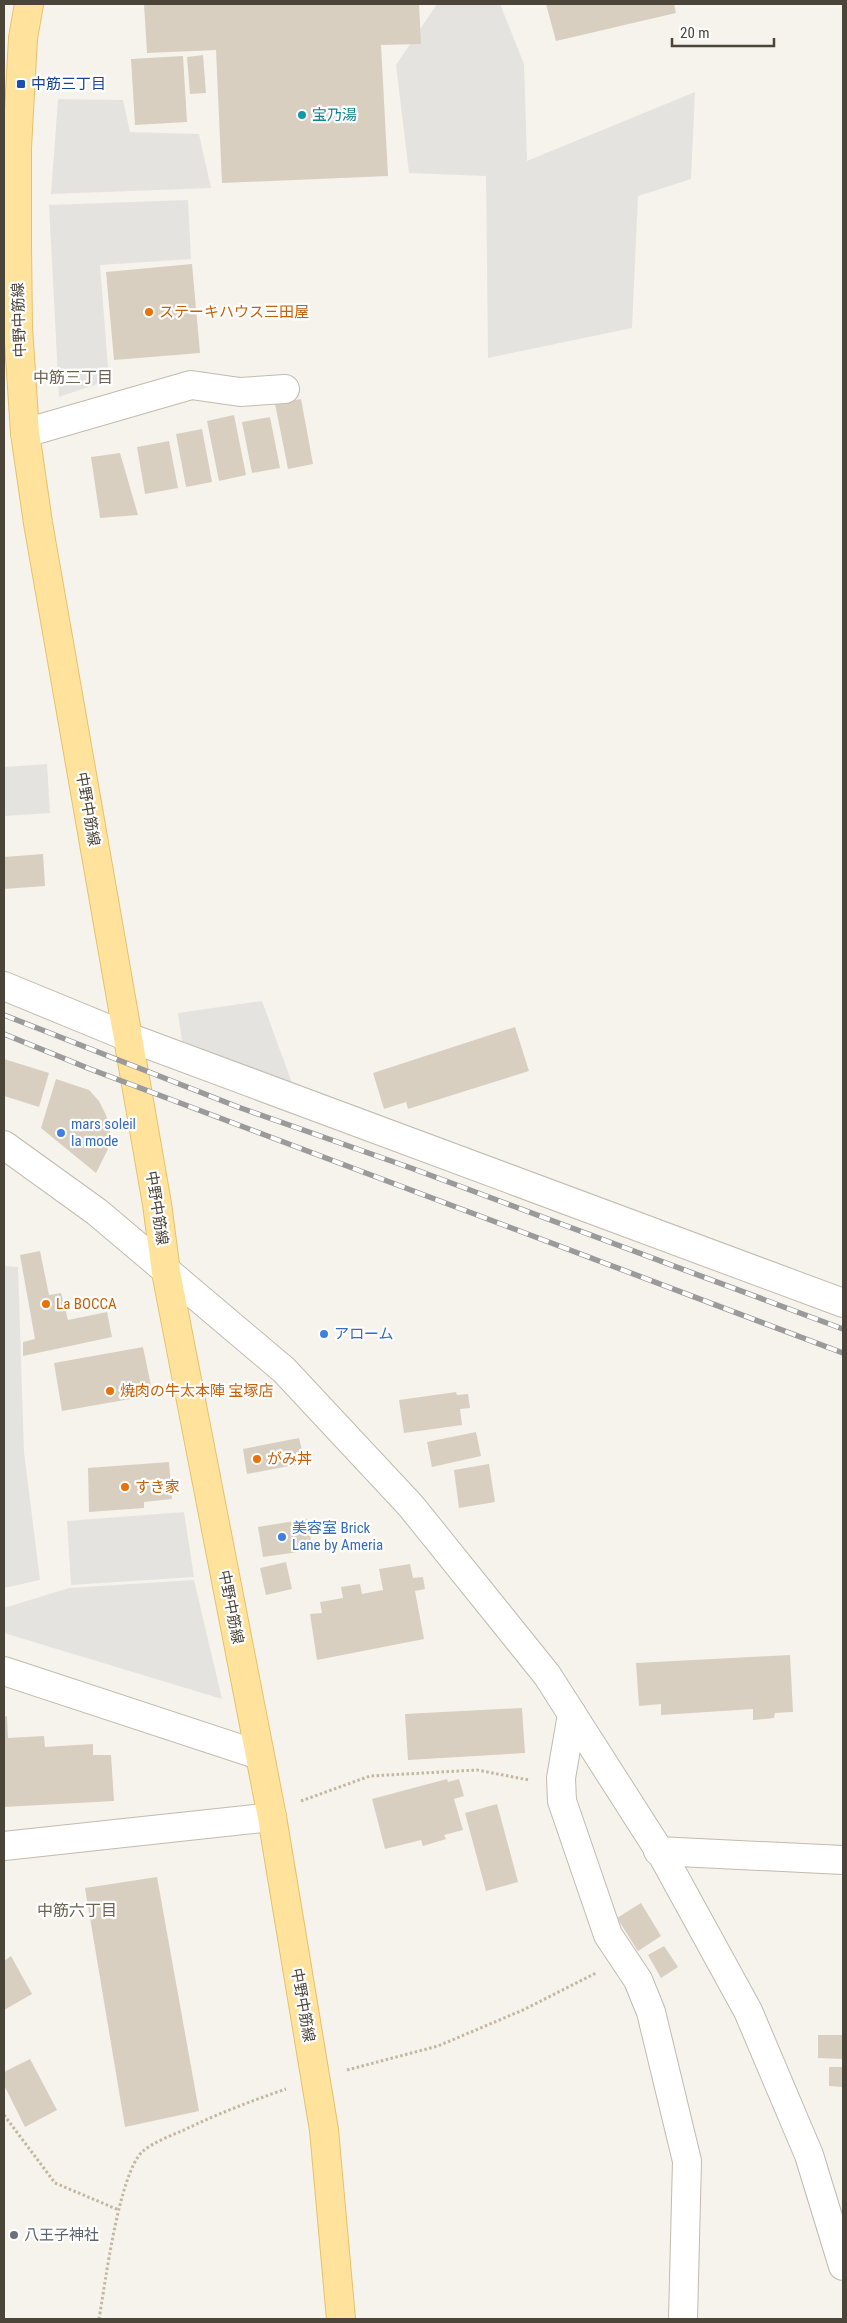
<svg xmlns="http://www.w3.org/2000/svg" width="847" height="2323" viewBox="0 0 847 2323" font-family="'Roboto Condensed','Noto Sans JP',sans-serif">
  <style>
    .parking { fill: #e5e3e0 }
    .building { fill: #d8cfc1 }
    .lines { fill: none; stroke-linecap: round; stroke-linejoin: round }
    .minor-casing { stroke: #c2bbae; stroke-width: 30 }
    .major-casing { stroke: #e6c16a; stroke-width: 30 }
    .path { stroke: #c4b79f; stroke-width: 3; stroke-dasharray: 2.5 2.5; stroke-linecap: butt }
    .minor { stroke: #fff; stroke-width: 28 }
    .major { stroke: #ffe39c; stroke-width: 28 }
    .rail-casing { stroke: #9a9a9a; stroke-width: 5.5 }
    .rail { stroke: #fff; stroke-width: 4; stroke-dasharray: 11; stroke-linecap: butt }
    .transit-dot { fill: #1a4fb4; stroke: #fff; stroke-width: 2 }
    .culture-dot { fill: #0f9aa8; stroke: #fff; stroke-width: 2 }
    .food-dot { fill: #e8710a; stroke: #fff; stroke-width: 2 }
    .shop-dot { fill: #3f7fe0; stroke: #fff; stroke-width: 2 }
    .worship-dot { fill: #6b7280; stroke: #fff; stroke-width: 2 }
    .labels { text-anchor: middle; stroke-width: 4.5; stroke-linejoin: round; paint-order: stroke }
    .transit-label { font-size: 15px; fill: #164399; stroke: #fff; text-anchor: start }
    .culture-label { font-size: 15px; fill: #0d838f; stroke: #fff; text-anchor: start }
    .food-label { font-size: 15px; fill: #c56008; stroke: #fff; text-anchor: start }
    .street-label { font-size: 15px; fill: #4b4439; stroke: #fff }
    .shop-label { font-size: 15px; fill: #366cbe; stroke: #fff; text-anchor: start }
    .worship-label { font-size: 15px; fill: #5b616d; stroke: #fff; text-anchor: start }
    .neighbourhood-label { font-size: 16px; fill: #6e6250; stroke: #fff }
  </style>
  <rect width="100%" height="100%" fill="#f6f3ec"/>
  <g class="parking">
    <path d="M437,4h63l24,60 3,97 168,-69 -4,87 -53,17 -6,132 -144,30 -2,-182 -77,-3 -13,-108z"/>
    <path d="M58,99l65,1 7,32 69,2 12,54 -160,6z"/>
    <path d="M188,200l3,59 -91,6 9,115 -50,17 -10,-192z"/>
    <path d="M47,764l3,49 -46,3v-49z"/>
    <path d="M262,1001l30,82 -110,-42 -4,-28z"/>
    <path d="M4,1266l14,1 6,185 16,128 -36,8z"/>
    <path d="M184,1512l10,65 -123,8 -4,-64z"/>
    <path d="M194,1580l28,119 -218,-66v-25l65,-20z"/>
  </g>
  <g class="building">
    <path d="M144,4h275l2,40 -40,1 7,131 -166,7 -6,-133 -69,3z"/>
    <path d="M546,4h128l2,9 -120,28z"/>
    <path d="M203,55l3,38 -16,1 -3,-37z"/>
    <path d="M183,56l4,66 -52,3 -4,-66z"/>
    <path d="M192,264l8,89 -86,7 -8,-88z"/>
    <path d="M301,399l12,65 -25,5 -13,-65z"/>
    <path d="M234,415l12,60 -27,6 -12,-60z"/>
    <path d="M270,417l10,51 -28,5 -10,-51z"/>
    <path d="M202,429l10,53 -26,5 -10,-53z"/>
    <path d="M169,441l9,47 -33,6 -8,-47z"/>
    <path d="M120,453l18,62 -38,3 -9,-61z"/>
    <path d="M43,854l2,32 -41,3v-32z"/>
    <path d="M515,1027l14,44 -121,38 -2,-7 -22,7 -11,-36z"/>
    <path d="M4,1059l45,14 -10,34 -35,-11z"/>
    <path d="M56,1079l33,11 10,11 7,14 4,15v15l-14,28 -55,-45z"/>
    <path d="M40,1251l9,44 12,-2 7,27 39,-8 5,25 -89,19v-14l12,-3 -15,-84z"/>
    <path d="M143,1347l10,48 -91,16 -8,-48z"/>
    <path d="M456,1392l1,3 11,-1 2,14 -10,1 2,16 -58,8 -5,-33z"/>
    <path d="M476,1432l5,24 -49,11 -5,-25z"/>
    <path d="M299,1438l6,25 -58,11 -4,-25z"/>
    <path d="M169,1462l3,37 -28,3v6l-55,4 -1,-44z"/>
    <path d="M489,1464l6,38 -36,6 -5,-38z"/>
    <path d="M307,1519l6,31 -50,7 -5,-30z"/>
    <path d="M286,1562l6,27 -26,6 -6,-27z"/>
    <path d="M410,1564l3,14 10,-1 2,12 -10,2 9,48 -107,21 -7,-46 12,-1 -2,-11 23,-4 -2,-11 19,-3 2,10 21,-4 -4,-21z"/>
    <path d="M790,1655l3,57 -18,1 -1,5 -21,2v-11l-92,6v-11l-22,2 -3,-43z"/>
    <path d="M522,1708l3,45 -117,7 -3,-46z"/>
    <path d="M7,1716l1,22 36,-2 1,11 48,-3v11h18l3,46 -110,6v-90z"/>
    <path d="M447,1779l1,3 11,-3 5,17 -10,3 9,31 -19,5 2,4 -23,7 -2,-6 -36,9 -13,-50z"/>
    <path d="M497,1804l21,78 -32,9 -21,-78z"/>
    <path d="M157,1877l42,234 -74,16 -40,-239z"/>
    <path d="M641,1903l20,33 -23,15 -21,-33z"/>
    <path d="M664,1946l14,21 -17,11 -13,-23z"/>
    <path d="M11,1956l21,38 -28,16v-49z"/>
    <path d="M818,2035h25v24l-25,-1z"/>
    <path d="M30,2059l27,51 -32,17 -21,-42v-13z"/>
    <path d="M829,2067h14v20l-14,-1z"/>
  </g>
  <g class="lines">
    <g class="minor-casing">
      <g id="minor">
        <path d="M25,433l166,-48 49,7 45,-3"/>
        <path d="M4,986l124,51 715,266"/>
        <path d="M4,1145l93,67 187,158 127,136 136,169 117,183 84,153 61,144 34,111"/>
        <path d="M4,1671l255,84"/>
        <path d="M572,1714l-11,64 1,23 46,134 30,45 13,32 36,149 -4,158"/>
        <path d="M4,1846l268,-29"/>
        <path d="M658,1851l185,9"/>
      </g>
    </g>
    <g class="major-casing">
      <path id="major" d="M29,4l-6,34 -6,110v98l1,81 7,106 13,90 119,681 9,68 106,545 52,313 17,189"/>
    </g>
    <g class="path">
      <path d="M301,1801l69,-25 107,-6 52,10"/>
      <path d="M347,2070l91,-24 85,-36 73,-37"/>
      <path d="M4,2115l51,68 64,27"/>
      <path d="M99,2319c6,-34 20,-147 44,-168 11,-9 27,-15 41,-21 33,-16 67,-29 102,-41"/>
    </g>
    <use href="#minor" class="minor"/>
    <use href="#major" class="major"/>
    <g class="rail-casing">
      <g id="rail">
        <path d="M4,1015l234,92 173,61 432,161"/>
        <path d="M4,1034l86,35 753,284"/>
      </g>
    </g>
    <use href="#rail" class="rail"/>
  </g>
  <rect class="transit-dot" x="16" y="79" width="10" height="10" rx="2.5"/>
  <circle class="culture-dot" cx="302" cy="115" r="5"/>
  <g class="food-dot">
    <circle cx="149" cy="312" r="5"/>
    <circle cx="46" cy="1304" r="5"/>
    <circle cx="110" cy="1391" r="5"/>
    <circle cx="257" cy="1459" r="5"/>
    <circle cx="125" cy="1487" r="5"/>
  </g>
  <g class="shop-dot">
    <circle cx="61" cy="1133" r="5"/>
    <circle cx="324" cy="1334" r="5"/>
    <circle cx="282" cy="1537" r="5"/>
  </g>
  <circle class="worship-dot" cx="14" cy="2235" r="5"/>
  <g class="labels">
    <g class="transit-label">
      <text x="31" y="89">中筋三丁目</text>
    </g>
    <g class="culture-label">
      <text x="312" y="120">宝乃湯</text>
    </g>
    <g class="food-label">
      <text x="159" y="317">ステーキハウス三田屋</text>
      <text x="56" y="1309">La BOCCA</text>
      <text x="120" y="1396">焼肉の牛太本陣 宝塚店</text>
      <text x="267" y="1464">がみ丼</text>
      <text x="135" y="1492">すき家</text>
    </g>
    <g class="street-label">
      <text transform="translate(19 320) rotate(-92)" y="5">中野中筋線</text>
      <text transform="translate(88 809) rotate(80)" y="5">中野中筋線</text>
      <text transform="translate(157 1208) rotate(81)" y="5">中野中筋線</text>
      <text transform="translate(231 1607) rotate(79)" y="5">中野中筋線</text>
      <text transform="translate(303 2005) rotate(80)" y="5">中野中筋線</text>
    </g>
    <g class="shop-label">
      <text x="71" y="1129">mars soleil<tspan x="71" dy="17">la mode</tspan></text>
      <text x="334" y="1339">アローム</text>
      <text x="292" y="1533">美容室 Brick<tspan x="292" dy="17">Lane by Ameria</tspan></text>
    </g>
    <g class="worship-label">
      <text x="24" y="2240">八王子神社</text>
    </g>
    <g class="neighbourhood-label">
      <text x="73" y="383">中筋三丁目</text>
      <text x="77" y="1916">中筋六丁目</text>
    </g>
  </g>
  <rect width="847" height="2323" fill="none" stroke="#4b4439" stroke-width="10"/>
  <path d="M672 38v8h102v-8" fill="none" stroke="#4b4439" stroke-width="2.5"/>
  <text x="680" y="38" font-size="15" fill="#4b4439" stroke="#ffffff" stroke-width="4" paint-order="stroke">20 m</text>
</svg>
